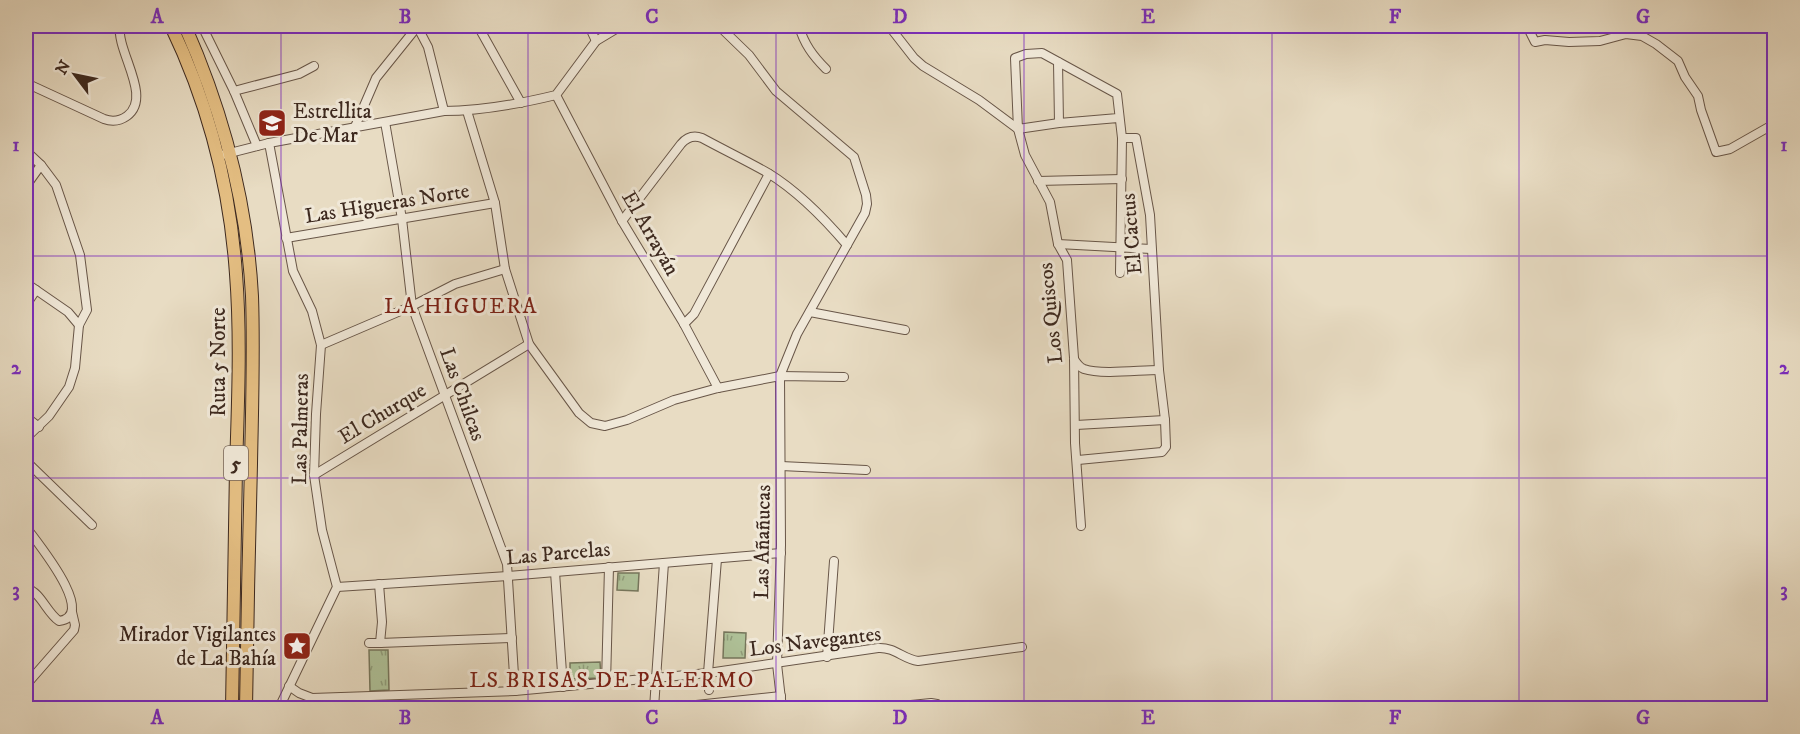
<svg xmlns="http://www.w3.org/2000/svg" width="1800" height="734" viewBox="0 0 1800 734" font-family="'IM FELL DW Pica',serif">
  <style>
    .park { fill: url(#park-tufts); stroke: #76765c; stroke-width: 1.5 }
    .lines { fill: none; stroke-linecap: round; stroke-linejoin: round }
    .minor-casing { stroke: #685648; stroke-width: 10 }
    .highway-casing { stroke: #3d291f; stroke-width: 14 }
    .minor { stroke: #f0e8d8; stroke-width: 8 }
    .highway { stroke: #e4be82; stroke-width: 12 }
    .grid { fill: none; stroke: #7b2cbf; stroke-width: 1.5; stroke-opacity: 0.55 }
    .labels { text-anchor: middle; stroke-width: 6; stroke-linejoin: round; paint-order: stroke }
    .shield { fill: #f0e8d8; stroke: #736256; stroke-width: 1.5 }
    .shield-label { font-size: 20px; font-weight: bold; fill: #3d291f }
    .poi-label { font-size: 21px; fill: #3d291f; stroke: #f0e8d8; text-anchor: start }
    .street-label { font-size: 21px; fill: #3d291f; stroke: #f0e8d8 }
    .neighbourhood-label { font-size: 22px; letter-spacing: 1.5px; fill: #7a1f14; stroke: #f0e8d8 }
    .neatline { fill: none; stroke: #7b2cbf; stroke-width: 2 }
    .grid-label { font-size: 20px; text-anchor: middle; font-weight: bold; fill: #7b2cbf }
  </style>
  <defs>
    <pattern id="park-tufts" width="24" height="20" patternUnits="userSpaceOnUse" patternTransform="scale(1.5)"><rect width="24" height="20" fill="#afc299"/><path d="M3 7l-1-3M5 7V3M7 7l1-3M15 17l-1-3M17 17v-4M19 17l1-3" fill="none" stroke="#909e7c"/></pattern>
  </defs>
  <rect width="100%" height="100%" fill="#e8dcc3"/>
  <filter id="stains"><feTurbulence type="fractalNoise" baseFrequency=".00333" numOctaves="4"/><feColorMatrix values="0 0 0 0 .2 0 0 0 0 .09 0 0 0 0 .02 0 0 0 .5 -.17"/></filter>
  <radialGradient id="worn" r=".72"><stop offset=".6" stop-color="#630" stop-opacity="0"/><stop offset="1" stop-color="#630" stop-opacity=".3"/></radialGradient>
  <g class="park">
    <path d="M618,573h21l-1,18 -21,-1z"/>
    <path d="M724,632l22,1 -1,25h-22z"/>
    <path d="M369,650h19l1,40 -19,1z"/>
    <path d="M600,662l1,16 -31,1v-16z"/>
  </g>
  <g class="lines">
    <g class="minor-casing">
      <g id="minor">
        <path d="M202,26l32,65 23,55"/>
        <path d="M417,26l11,21 16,64"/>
        <path d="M478,26l43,77"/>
        <path d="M589,26l7,15"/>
        <path d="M719,26l30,29 27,36 78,66 12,38 1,9 -2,9 -68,121 -17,42 1,169 -4,119 5,44"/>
        <path d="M799,26c5,18 14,30 27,43"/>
        <path d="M889,26l25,32 9,8 56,34 39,29 7,26 25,47 8,42 9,16 7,98 1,85 6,83"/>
        <path d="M1527,26l8,16 10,-2 24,2 31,-1 26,-7 16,2 14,8 22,17 7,16 13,19 3,14 15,42 14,-3 44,-25"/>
        <path d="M1058,62l1,61"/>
        <path d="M26,83l78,36c8,3 16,2 23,-3 26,-19 -11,-65 -7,-90"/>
        <path d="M234,91l65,-17 15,-8"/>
        <path d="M556,95l66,126 62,103 34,64"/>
        <path d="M467,111l28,92 10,66 24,75 50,69 12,10 14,3 22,-6 47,-20 44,-12 62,-12 64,1"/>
        <path d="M385,122l17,97 10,87 95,258 8,127"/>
        <path d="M354,129l22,-51 41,-51 6,-1"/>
        <path d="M269,143l24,128 19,40 9,34 -5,69 -2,61 8,55 15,57 -58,121"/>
        <path d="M26,151l15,14 15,20 24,70 7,55 -8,15 -4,43 -6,19 -20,29 -23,22"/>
        <path d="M218,156l51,-13 175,-32c38,0 75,-7 112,-16l40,-54 25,-15"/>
        <path d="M1038,181l84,-2"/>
        <path d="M26,186l15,-21"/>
        <path d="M622,221l59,-77c6,-7 13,-9 21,-6 22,12 45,23 66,35 31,19 56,45 79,72"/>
        <path d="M286,238l209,-35"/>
        <path d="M1058,244l93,5"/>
        <path d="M1120,273l2,-135"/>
        <path d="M26,283l42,29 11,13"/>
        <path d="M26,305l10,-15"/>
        <path d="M810,312l95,18"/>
        <path d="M684,324l10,-10 75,-140"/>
        <path d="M321,345l91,-39 43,-22 50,-15"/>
        <path d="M1074,359c3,5 5,8 10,10 18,6 55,1 75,1"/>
        <path d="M26,417l13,10"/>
        <path d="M1076,425l89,-5"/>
        <path d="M1078,460l84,-8 4,-5 -1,-27 -6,-50 -9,-155 -14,-77h-14l-5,-44 -75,-41 -16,1 -11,4 3,71 41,-6 59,-5"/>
        <path d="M26,461l66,64"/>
        <path d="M781,466l85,4"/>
        <path d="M314,475l215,-131"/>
        <path d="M26,527c9,13 73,89 33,94 -13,-9 -18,-29 -33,-33"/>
        <path d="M555,572l8,115"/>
        <path d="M337,587l171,-11 273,-23"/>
        <path d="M369,643h11l2,-21 -3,-38"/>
        <path d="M380,643l132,-5"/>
        <path d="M827,657l7,-96"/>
        <path d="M606,683l3,-116"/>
        <path d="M26,685l48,-55 1,-5 -3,-13"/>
        <path d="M289,686l10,7 13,5 203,-7 193,-18 170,-25c17,-1 25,11 40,13l104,-14"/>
        <path d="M709,690l-1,-17 9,-114"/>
        <path d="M654,708l10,-145"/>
        <path d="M668,708l113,-12"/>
        <path d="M881,708l50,-5 6,1 5,4"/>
      </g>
    </g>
    <g class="highway-casing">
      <g id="highway">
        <path d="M171,26c37,77 59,162 65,248 5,64 2,130 0,194 -2,80 -3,160 -4,240"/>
        <path d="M185,26c38,86 62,176 67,270 2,56 0,112 -1,168 -2,81 -4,163 -5,244"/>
      </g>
    </g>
    <use href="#minor" class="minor"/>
    <use href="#highway" class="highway"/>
  </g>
  <path class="grid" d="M281,26v682M528,26v682M776,26v682M1024,26v682M1272,26v682M1519,26v682M26,256h1748M26,478h1748"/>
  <defs>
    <g id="school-square" transform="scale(1.5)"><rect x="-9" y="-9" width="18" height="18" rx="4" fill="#8f2418" stroke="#f0e8d8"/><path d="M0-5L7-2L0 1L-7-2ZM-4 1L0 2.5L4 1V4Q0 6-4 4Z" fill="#fff"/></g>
    <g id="sight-square" transform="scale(1.5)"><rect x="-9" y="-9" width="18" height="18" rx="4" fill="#8f2418" stroke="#f0e8d8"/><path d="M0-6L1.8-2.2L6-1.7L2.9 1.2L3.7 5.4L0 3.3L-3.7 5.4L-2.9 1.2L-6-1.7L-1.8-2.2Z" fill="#fff"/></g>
  </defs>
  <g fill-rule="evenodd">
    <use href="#school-square" x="272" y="123"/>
    <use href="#sight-square" x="297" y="646"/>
  </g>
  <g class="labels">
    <rect class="shield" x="224" y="446" width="24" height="34" rx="4.5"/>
    <g class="shield-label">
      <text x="236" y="470">5</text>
    </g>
    <g class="poi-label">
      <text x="293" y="118">Estrellita<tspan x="293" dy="24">De Mar</tspan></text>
      <text x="276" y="641" text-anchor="end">Mirador Vigilantes<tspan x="276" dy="24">de La Bahía</tspan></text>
    </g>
    <g class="street-label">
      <text transform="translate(387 203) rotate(-9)" y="7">Las Higueras Norte</text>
      <text transform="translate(651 233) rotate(60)" y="7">El Arrayán</text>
      <text transform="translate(1131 234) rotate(-95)" y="7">El Cactus</text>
      <text transform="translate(1050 313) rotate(-96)" y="7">Los Quiscos</text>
      <text transform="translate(218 362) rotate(-90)" y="7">Ruta 5 Norte</text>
      <text transform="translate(463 394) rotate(70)" y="7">Las Chilcas</text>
      <text transform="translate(382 413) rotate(-31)" y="7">El Churque</text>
      <text transform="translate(300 429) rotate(-89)" y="7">Las Palmeras</text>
      <text transform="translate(762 542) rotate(-89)" y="7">Las Añañucas</text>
      <text transform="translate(558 553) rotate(-5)" y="7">Las Parcelas</text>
      <text transform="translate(815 641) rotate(-7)" y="7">Los Navegantes</text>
    </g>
    <g class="neighbourhood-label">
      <text x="461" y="313">LA HIGUERA</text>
      <text x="612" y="687">LS BRISAS DE PALERMO</text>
    </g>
  </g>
  <rect width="1800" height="734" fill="none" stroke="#e8dcc3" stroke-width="66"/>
  <g transform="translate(75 75) rotate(302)" stroke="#f0e8d8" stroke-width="4.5" paint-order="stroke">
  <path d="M0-4.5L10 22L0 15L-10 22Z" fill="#3d291f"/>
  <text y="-9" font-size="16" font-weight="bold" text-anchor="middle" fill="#3d291f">N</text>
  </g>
  <rect x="33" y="33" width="1734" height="668" class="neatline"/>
  <g class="grid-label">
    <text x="157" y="23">A</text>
    <text x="405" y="23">B</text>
    <text x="652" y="23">C</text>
    <text x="900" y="23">D</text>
    <text x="1148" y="23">E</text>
    <text x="1395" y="23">F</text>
    <text x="1643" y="23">G</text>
    <text x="16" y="151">1</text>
    <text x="1784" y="151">1</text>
    <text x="16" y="374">2</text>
    <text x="1784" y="374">2</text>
    <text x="16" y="596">3</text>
    <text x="1784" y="596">3</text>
    <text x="157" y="724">A</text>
    <text x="405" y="724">B</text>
    <text x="652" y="724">C</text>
    <text x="900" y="724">D</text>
    <text x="1148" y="724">E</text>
    <text x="1395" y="724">F</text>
    <text x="1643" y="724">G</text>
  </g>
  <rect width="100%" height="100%" filter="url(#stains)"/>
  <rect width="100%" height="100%" fill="url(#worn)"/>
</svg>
